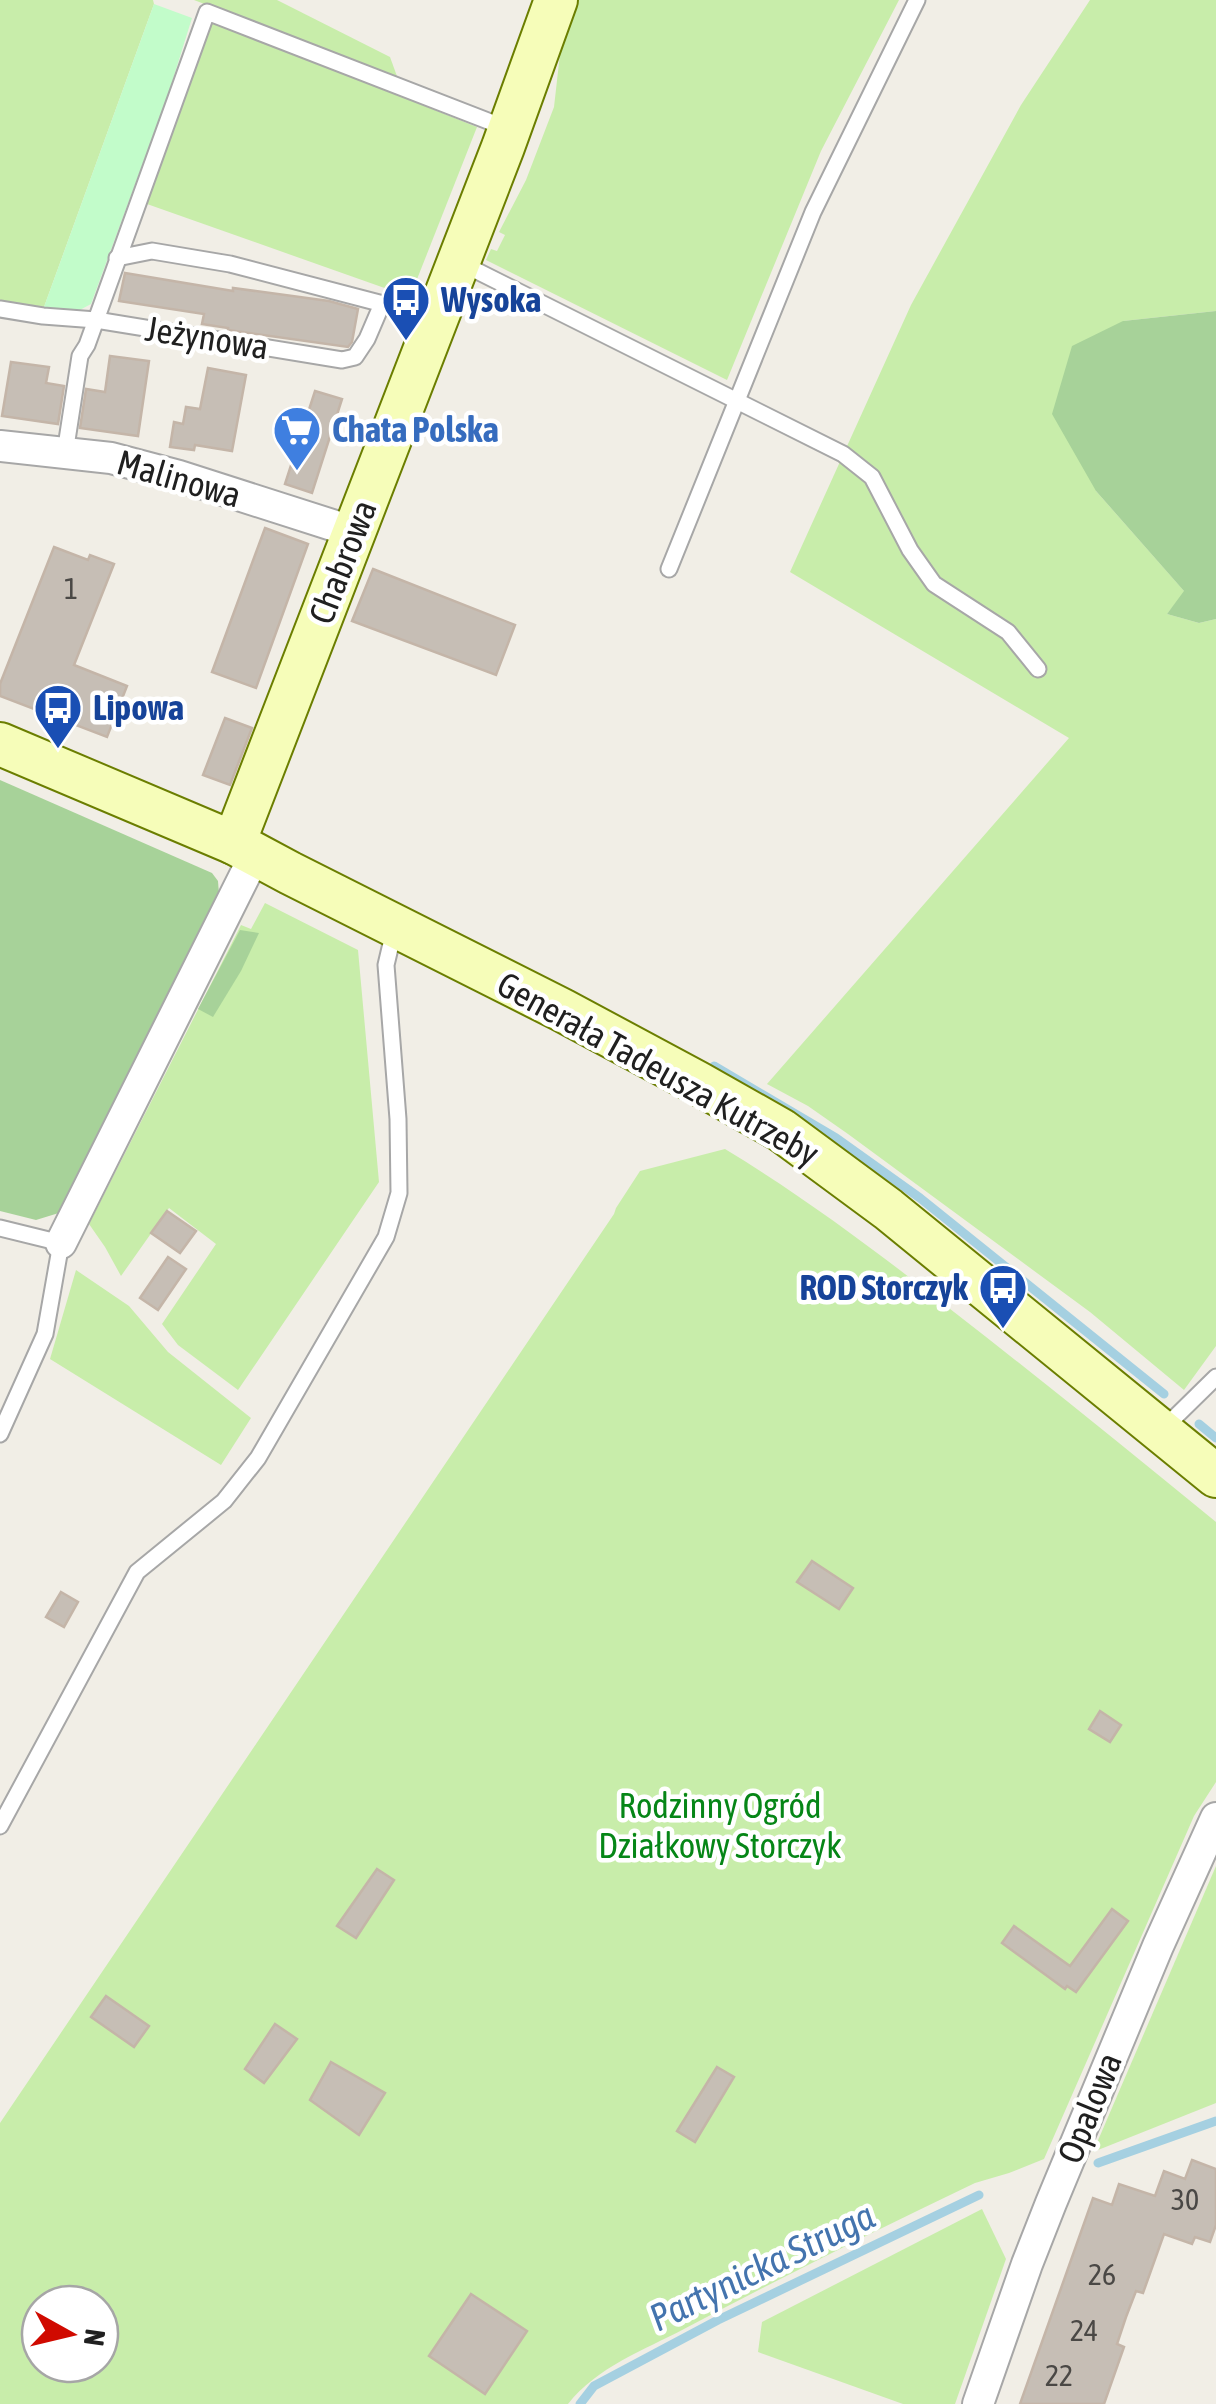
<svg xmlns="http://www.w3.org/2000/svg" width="1216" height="2404" viewBox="0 0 1216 2404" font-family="'Asap Condensed',sans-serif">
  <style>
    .grass { fill: #c8edaa; fill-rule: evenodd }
    .forest { fill: #a7d299 }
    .park { fill: #c2fcca }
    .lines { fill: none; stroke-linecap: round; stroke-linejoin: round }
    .stream { stroke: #a5d0e1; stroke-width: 9 }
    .building { fill: #c6beb5; stroke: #c4b5a8; stroke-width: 2.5 }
    .lane-casing { stroke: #a7a7a7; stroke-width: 19 }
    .street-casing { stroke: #a7a7a7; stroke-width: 34 }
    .secondary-casing { stroke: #6b7e00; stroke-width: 46 }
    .lane { stroke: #fff; stroke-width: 15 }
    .street { stroke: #fff; stroke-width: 30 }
    .secondary { stroke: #f6fdb9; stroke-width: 42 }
    .labels { text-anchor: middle; stroke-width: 9; stroke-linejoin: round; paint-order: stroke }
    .number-label { font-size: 30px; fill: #4a4845 }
    .transit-label { font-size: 35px; font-weight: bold; fill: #164399; stroke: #fff; text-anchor: start }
    .street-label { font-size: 35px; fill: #202020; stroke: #fff }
    .shop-label { font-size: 35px; font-weight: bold; fill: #366cbe; stroke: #fff; text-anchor: start }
    .park-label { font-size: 35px; fill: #068617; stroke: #fff }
    .water-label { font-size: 38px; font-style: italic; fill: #4474ae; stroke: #fff }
  </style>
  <rect width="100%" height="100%" fill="#f1eee6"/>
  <g class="grass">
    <path d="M0,0h153l1,4 -110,303 -44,-7z"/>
    <path d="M194,0h83l113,57 8,22z"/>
    <path d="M578,0h321l-78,151 -94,229 -241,-120 5,-11 6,2 8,-16 -6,-3 27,-52 28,-73 6,-53z"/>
    <path d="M1090,0h126v311l-93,10 -27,170 89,101 -18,22 32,9 17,-4v727l-32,44 -94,-78 -242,-178 -40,-28 -41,-22 302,-346 -279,-166 121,-267 110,-200z"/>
    <path d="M213,21l264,106 -67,170 -263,-93z"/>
    <path d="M265,903l93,47 21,232 -141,208 -60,-45 -16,-21 54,-80 -47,-36 -48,68 -16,-29 -16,-23 152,-299 10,4z"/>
    <path d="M725,1149c81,49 155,105 229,163 89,69 175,139 262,210v260l-22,34 -150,343 -35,14 -34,10c-98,47 -195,95 -291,146 -40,21 -87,38 -116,75h-568v-281l614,-909 2,-6 24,-37zM40,2304h60v60h-60z"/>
    <path d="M76,1270l53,36 39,46 83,66 -30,47 -171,-106z"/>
    <path d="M1216,1866v237l-123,49z"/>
    <path d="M982,2209l24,50 -51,145h-52l-145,-52 4,-30z"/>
  </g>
  <g class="forest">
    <path d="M1216,311v308l-17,4 -32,-9 17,-23 -88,-100 -44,-77 20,-68 51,-25z"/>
    <path d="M0,780l212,93 6,8 1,13 -157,318 -26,8 -36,-9z"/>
    <path d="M240,930l19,3 -18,38 -28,46 -15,-8z"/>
  </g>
  <path class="park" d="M154,4l38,14 -24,77 -77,209 -15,8 -32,-5z"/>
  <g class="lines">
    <g class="stream">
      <path d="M714,1066l122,72 84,60 244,196"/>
      <path d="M1199,1424l17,14"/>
      <path d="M1098,2163l118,-42"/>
      <path d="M580,2404l14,-18 124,-66 261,-125"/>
    </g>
  </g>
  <g class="building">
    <path d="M125,273l108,18v-3l96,13 29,8 -6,33 -4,5 -120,-17v-2l-26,-4 2,-10 -85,-13z"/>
    <path d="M110,356l39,5 -11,75 -58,-8 6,-39 19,3z"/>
    <path d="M11,362l38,5 -3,16 18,3 -6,38 -56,-8z"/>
    <path d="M208,368l38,7 -14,76 -37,-6 -1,5 -24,-3 4,-25 9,2 3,-17 14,2z"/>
    <path d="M315,391l27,8 -30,94 -27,-9z"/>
    <path d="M265,528l43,16 -52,144 -44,-16z"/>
    <path d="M54,547l34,13 2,-5 24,9 -40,101 53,21 -20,51 -107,-41v-12z"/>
    <path d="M373,569l142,56 -19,50 -144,-54z"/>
    <path d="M225,718l27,10 -22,57 -27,-10z"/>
    <path d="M167,1211l29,20 -16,22 -29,-20z"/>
    <path d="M168,1257l18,12 -28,41 -18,-12z"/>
    <path d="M812,1561l41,27 -14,21 -42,-27z"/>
    <path d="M61,1592l17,10 -14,25 -18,-10z"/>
    <path d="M1100,1711l21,14 -11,17 -21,-13z"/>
    <path d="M377,1869l17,11 -38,58 -19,-12z"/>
    <path d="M1112,1909l16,12 -52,71 -9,-6 -2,3 -63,-46 12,-17 56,40z"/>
    <path d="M106,1996l43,30 -15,21 -43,-30z"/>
    <path d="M275,2024l22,15 -33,44 -19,-14z"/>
    <path d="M331,2062l54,31 -26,42 -49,-35z"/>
    <path d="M717,2067l17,10 -39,65 -18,-11z"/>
    <path d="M1192,2160l24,9v56l-6,17 -15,-5 -3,7 -28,-10 -21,59 -7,-2 -10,26 -9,27 7,3 -20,57h-84l73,-206 19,7 7,-21 36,12 9,-25 21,8z"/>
    <path d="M471,2294l56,37 -42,63 -56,-38z"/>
  </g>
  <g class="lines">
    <g class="lane-casing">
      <g id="lane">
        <path d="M117,258l35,-7 78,13 203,53"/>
        <path d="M459,262l384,192 29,23 38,73 24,34 74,48 30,37"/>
        <path d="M0,309l43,7 53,4 246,40 13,-3 12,-18 15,-35"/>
        <path d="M65,453l15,-97 7,-11 120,-333 299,116"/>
        <path d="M669,569l144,-357 104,-212"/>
        <path d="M0,1228l61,15 -16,91 -45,100"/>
        <path d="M1162,1430l54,-53"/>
        <path d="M0,1826l137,-254 87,-71 34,-43 128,-221 13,-44 -1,-74 -12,-154 8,-34"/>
      </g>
    </g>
    <g class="street-casing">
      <g id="street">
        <path d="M0,446l111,12 68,18 175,56"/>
        <path d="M61,1243l194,-388"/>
        <path d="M978,2404l49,-140 24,-61 107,-257 58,-128"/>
      </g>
    </g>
    <g class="secondary-casing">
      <g id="secondary">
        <path d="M0,744l234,99 56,30 272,137 136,73 83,47 107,79 328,267"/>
        <path d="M234,843l269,-696 53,-147"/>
      </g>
    </g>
    <use href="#lane" class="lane"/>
    <use href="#street" class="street"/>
    <use href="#secondary" class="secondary"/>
  </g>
  <defs>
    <g id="bus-pin" transform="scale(2.5)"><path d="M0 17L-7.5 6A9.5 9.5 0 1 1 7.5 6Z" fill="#1a4fb4" stroke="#fff"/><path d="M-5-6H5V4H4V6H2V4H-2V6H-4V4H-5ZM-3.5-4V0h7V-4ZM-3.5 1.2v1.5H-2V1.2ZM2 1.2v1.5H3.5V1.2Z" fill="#fff"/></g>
    <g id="supermarket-pin" transform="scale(2.5)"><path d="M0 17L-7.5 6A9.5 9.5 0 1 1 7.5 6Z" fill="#3f7fe0" stroke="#fff"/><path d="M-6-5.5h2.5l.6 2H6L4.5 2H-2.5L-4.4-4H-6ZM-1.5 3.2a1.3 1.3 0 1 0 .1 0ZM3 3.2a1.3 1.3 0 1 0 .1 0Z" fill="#fff"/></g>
  </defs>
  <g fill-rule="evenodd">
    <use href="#bus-pin" x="406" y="300"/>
    <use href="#supermarket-pin" x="297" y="430"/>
    <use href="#bus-pin" x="58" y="708"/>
    <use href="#bus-pin" x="1003" y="1288"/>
  </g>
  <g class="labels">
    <g class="number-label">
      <text x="71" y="599">1</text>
      <text x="1185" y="2210">30</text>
      <text x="1102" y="2285">26</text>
      <text x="1084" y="2341">24</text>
      <text x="1059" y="2386">22</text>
    </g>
    <g class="transit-label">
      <text x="441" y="312">Wysoka</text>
      <text x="93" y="720">Lipowa</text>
      <text x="968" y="1300" text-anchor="end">ROD Storczyk</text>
    </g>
    <g class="street-label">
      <text transform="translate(207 338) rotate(9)" y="12">Jeżynowa</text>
      <text transform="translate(179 479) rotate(16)" y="12">Malinowa</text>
      <text transform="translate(343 562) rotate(-69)" y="12">Chabrowa</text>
      <text transform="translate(658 1069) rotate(29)" y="12">Generała Tadeusza Kutrzeby</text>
      <text transform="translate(1090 2108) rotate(-68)" y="12">Opalowa</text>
    </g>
    <g class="shop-label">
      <text x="332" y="442">Chata Polska</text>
    </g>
    <g class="park-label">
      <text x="720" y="1818">Rodzinny Ogród<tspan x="720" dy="40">Działkowy Storczyk</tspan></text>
    </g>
    <g class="water-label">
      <text transform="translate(762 2267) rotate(-26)" y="13">Partynicka Struga</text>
    </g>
  </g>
  <g transform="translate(70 2334) rotate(98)"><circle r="48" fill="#ffffff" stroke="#a6a6a6" stroke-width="2.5"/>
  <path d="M0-8L18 38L0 25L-18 38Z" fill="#d00a00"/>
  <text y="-15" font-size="28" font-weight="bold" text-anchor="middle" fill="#202020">N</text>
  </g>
</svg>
